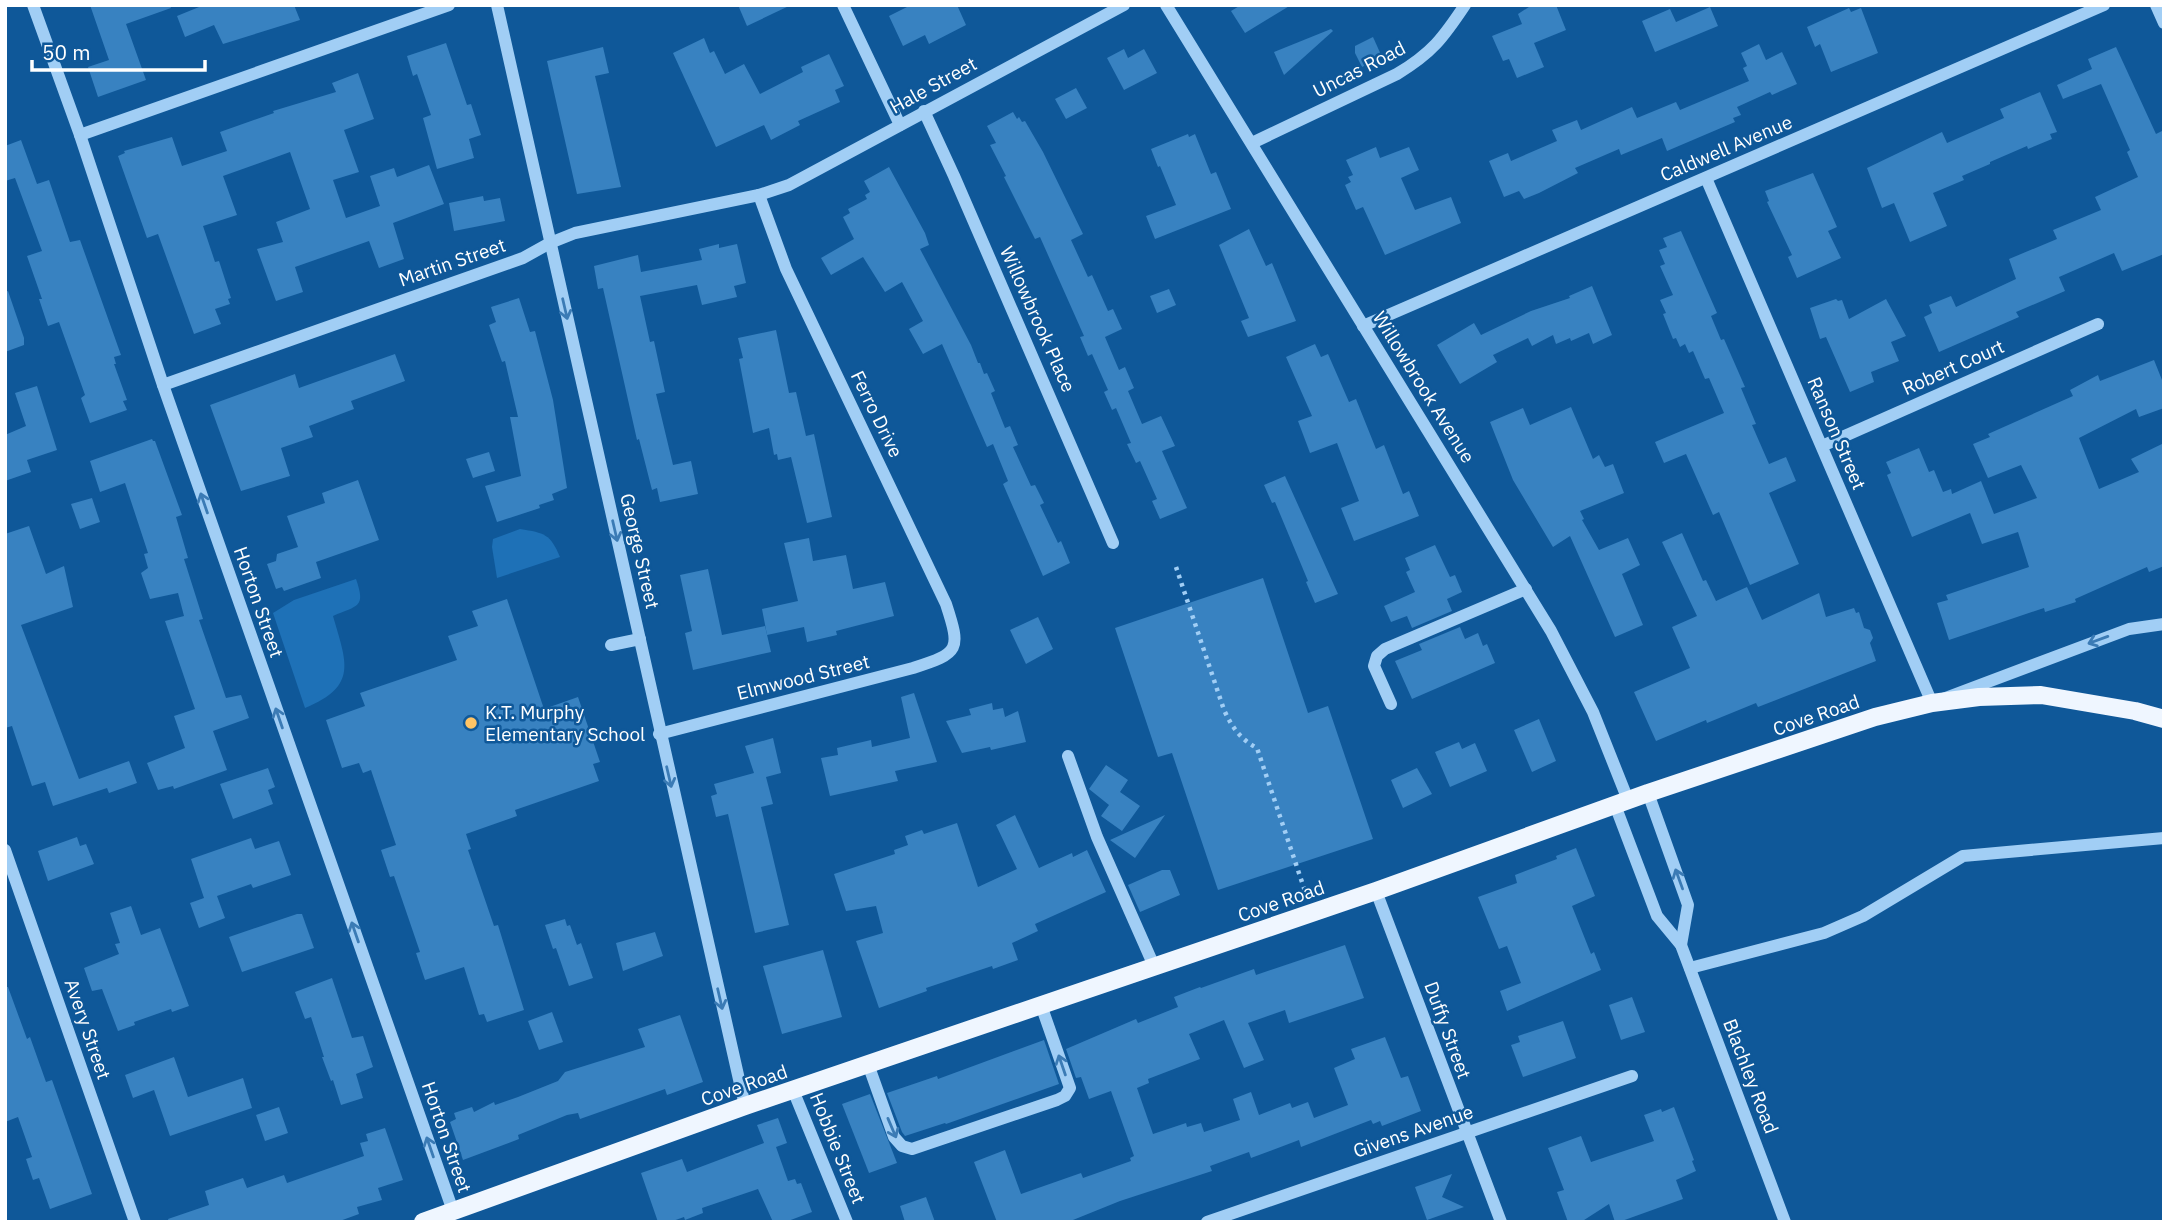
<svg xmlns="http://www.w3.org/2000/svg" width="2169" height="1227" viewBox="0 0 2169 1227" font-family="'IBM Plex Sans',sans-serif">
  <style>
    .green { fill: #1e71b7 }
    .building { fill: #3882c1 }
    .lines { fill: none; stroke-linecap: round; stroke-linejoin: round }
    .path { stroke: #a1cef5; stroke-width: 4.5; stroke-dasharray: 3.5 5; stroke-linecap: butt }
    .minor { stroke: #a1cef5; stroke-width: 12 }
    .major { stroke: #eff6ff; stroke-width: 18 }
    .oneway { stroke: #3b7bb5 }
    .poi-dot { fill: #ffc465; stroke: #0f5899; stroke-width: 2.5 }
    .labels { text-anchor: middle; stroke-width: 5; stroke-linejoin: round; paint-order: stroke }
    .street-label { font-size: 19px; fill: #fff; stroke: #0f5899 }
    .poi-label { font-size: 19px; fill: #fff; stroke: #0f5899; text-anchor: start }
  </style>
  <rect width="100%" height="100%" fill="#0f5899"/>
  <g class="green">
    <path d="M520,529c25,4 30,5 40,28l-63,21 -5,-31 1,-8z"/>
    <path d="M356,579c10,29 2,26 -23,37 13,46 26,70 -28,92l-32,-95 21,-13z"/>
  </g>
  <g class="building">
    <path d="M90,5h80l1,3 -45,16 20,56 -48,17 -10,-30 21,-7z"/>
    <path d="M204,5h90l6,15 -77,24 -9,-19 -29,12 -8,-21z"/>
    <path d="M738,5h53l-44,21z"/>
    <path d="M911,5h46l9,20 -37,19 -4,-9 -22,11 -14,-30z"/>
    <path d="M1241,5h50l-46,28 -14,-22z"/>
    <path d="M1532,5h24l10,25 -32,13 10,24 -27,11 -8,-19 -6,2 -11,-25 30,-12 -4,-10z"/>
    <path d="M1710,7l8,19 -63,26 -13,-31 28,-12 6,13z"/>
    <path d="M1849,8l2,4 10,-4 17,45 -47,19 -11,-28 -5,3 -8,-20z"/>
    <path d="M1331,29l2,2 -49,44 -10,-23z"/>
    <path d="M1373,37l9,20 -20,10 -7,-14v-7z"/>
    <path d="M704,38l6,15 4,-2 11,23 19,-10 16,30 43,-22 -2,-5 28,-13 15,32 -9,4 5,12 -42,19 2,4 -29,15 -7,-15 -48,22 -43,-94z"/>
    <path d="M446,43l21,62 4,-1 10,31 -12,4 5,19 -37,11 -14,-51 8,-3 -14,-41 -4,2 -6,-20z"/>
    <path d="M1759,44l7,16 16,-8 15,32 -25,11 -2,-3 -33,15 4,8 -8,3 2,4 -68,29 -5,-13 -41,17 -2,-6 -44,19 3,5 -39,20 -15,6 -5,-8 -15,6 -15,-36 19,-8 3,8 46,-20 -5,-11 25,-10 4,10 51,-23 5,11 39,-16 4,8 69,-29 -6,-13 4,-2 -6,-13z"/>
    <path d="M603,47l6,26 -14,3 26,111 -44,7 -30,-133z"/>
    <path d="M2116,47l40,87 8,-4v124l-42,17 -8,-18 -55,24 6,14 -49,21 3,5 -80,35 -15,-35 8,-4 -3,-8 22,-9 5,11 60,-28 -7,-20 48,-20 -4,-9 48,-20 -6,-13 43,-20 -11,-25 3,-2 -29,-66 -38,15 -6,-14 35,-16 -4,-10z"/>
    <path d="M1124,49l4,9 16,-9 13,24 -33,17 -17,-32z"/>
    <path d="M358,73l16,46 -30,11 15,42 -26,8 13,38 34,-12 -10,-30 24,-8 3,9 32,-12 15,39 -51,19 11,36 -25,9 -10,-27 -74,26 8,25 -27,9 -19,-52 26,-7 -7,-20 34,-13 -20,-57 -67,24 14,39 -34,11 12,36 4,-1 12,37 -3,1 2,5 -15,5 6,15 -27,10 -36,-100 -11,4 -29,-82 7,-3 -1,-2 48,-14 10,29 45,-15 -7,-19 54,-19 -1,-2 63,-19 -4,-9z"/>
    <path d="M1076,88l11,20 -21,11 -11,-20z"/>
    <path d="M2040,92l17,40 -7,2 2,5 -24,10 -1,-3 -37,16v2l-28,12 2,4 -31,13 14,33 -37,16 -16,-39 -12,5 -15,-40 75,-36 5,11 57,-25 -4,-9z"/>
    <path d="M1013,112l4,7 2,-2 3,5 3,-1 18,31 40,82 -12,6 17,37 4,-2 16,36 5,-2 9,20 -17,8 14,33 6,-3 9,21 -6,3 14,33 19,-8 14,30 -13,5 25,57 -27,11 -8,-18 5,-2 -17,-38 -4,2 -9,-19 4,-1 -15,-35 -4,2 -8,-18 4,-2 -16,-36 -4,2 -8,-19 4,-1 -44,-99 -5,2 -31,-62 2,-1 -16,-31 6,-2 -9,-17z"/>
    <path d="M1188,134l1,3 6,-3 16,40 5,-2 15,37 -76,30 -9,-23 30,-11 -16,-39 -2,1 -7,-18z"/>
    <path d="M21,140l16,44 12,-4 21,62 10,-2 41,115 -7,2 2,7h-2l13,36 -4,1 4,9 -37,13 -9,-25 4,-3 -26,-73 -11,4 -9,-27h3l-15,-43 15,-5 -27,-73 -10,3v-35z"/>
    <path d="M1376,147l4,11 29,-11 10,23 -18,8 14,32 36,-13 10,26 -76,32 -22,-48 -7,3 -11,-25 6,-3 -3,-5 5,-2 -7,-15z"/>
    <path d="M889,167l36,66 4,12 -9,4 51,96 7,18h2l4,11 3,-1 8,18 -4,2 14,35 5,-2 8,19 -5,2 18,39 4,-1 9,18 -4,2 18,38 3,-2 9,22 -27,13 -40,-92 5,-3 -15,-37 -6,3 -45,-103 -19,10 -14,-25 14,-8 -21,-39 -17,10 -22,-35 -32,18 -10,-17 33,-19 -11,-22 7,-4 -2,-4 19,-10 -2,-4 5,-3 -6,-11z"/>
    <path d="M1813,173l24,54 -9,4 13,27 -44,20 -9,-21 4,-2 -25,-53 2,-1 -4,-10z"/>
    <path d="M483,196l1,5 16,-3 5,23 -51,10 -5,-28z"/>
    <path d="M1249,229l17,37 6,-3 24,58 -48,16 -7,-16 8,-3 -30,-73z"/>
    <path d="M1681,231l36,82 -6,3 10,24 3,-1 21,48 -4,1 15,36 -4,1 17,39 17,-7 10,24 -27,12 30,71 -49,21 -31,-73 -6,3 -27,-61 -22,9 -9,-21 69,-29 -15,-35 -4,1 -12,-28 -4,2 -4,-9 -5,3 -4,-9 -3,1 -10,-25 3,-1 -6,-13 13,-5 -13,-29 5,-2 -6,-14 8,-3 -4,-9z"/>
    <path d="M719,244v4l18,-4 9,39 -12,3 3,11 -35,8 -5,-20 -57,11 10,46 4,-1 11,51 -9,2 17,71 18,-4 7,33 -38,8 -3,-14 -5,2 -13,-51 -2,1 -34,-152 -5,1 -4,-23 44,-11 3,17 61,-12 -3,-11z"/>
    <path d="M1592,286l20,49 -19,9 -4,-11 -18,8 -1,-3 -14,6 -3,-9 -21,11 -4,-8 -35,17 4,7 -37,22 -23,-39 37,-22 7,12 50,-24 39,-13 -1,-2z"/>
    <path d="M1169,289l7,16 -19,8 -7,-17z"/>
    <path d="M8,291l16,47v7l-19,7v-60z"/>
    <path d="M519,298l11,34 5,-1 18,69 14,88 -15,6 2,6 -15,5 1,3 -43,14 -12,-36 36,-10 -11,-59h8l-13,-56 -3,1 -13,-37 7,-3 -5,-15z"/>
    <path d="M1836,299l2,2 4,-1 7,19 37,-20 20,37 -15,6 8,19 -28,11 3,10 -24,10 -24,-55 -6,2 -10,-31z"/>
    <path d="M776,330l13,63 7,-1 10,44 8,-2 18,83 -25,6 -16,-66 -13,3 -1,-6 -3,1 -5,-27 -16,5 -14,-74 4,-1 -5,-20z"/>
    <path d="M1315,344l6,13 7,-3 21,48 7,-3 20,50 8,-4 19,49 6,-3 10,25 -65,25 -13,-33 18,-7 -22,-58 -27,10 -12,-32 14,-5 -26,-59z"/>
    <path d="M395,354l10,27 -54,20 3,8 -45,17 4,11 -32,11 9,28 -49,15 -31,-86 85,-31 4,14z"/>
    <path d="M2154,360l10,25v23l-25,9 -3,-8 -57,29 20,51 40,-17 -8,-13 33,-16v123l-15,6 -2,-5 -72,32 1,3 -31,10 -1,-4 -95,32 -12,-37 11,-3 -2,-5 83,-28 -11,-35 -36,12 -12,-31 -58,24 -25,-62 4,-2 -5,-11 33,-14 10,24 5,-2 9,22 8,-3 1,5 29,-13 13,33 43,-16 -16,-33 -33,13 -15,-34 17,-7 -2,-3 85,-38 -3,-6 28,-15 2,6z"/>
    <path d="M37,386l20,64 -30,10 4,12 -26,9v-46l21,-9 -11,-33z"/>
    <path d="M1571,407l22,52 6,-4 6,12 8,-3 11,29 -44,18 4,8 -2,1 17,30 29,-12 12,27 -18,9 21,51 -28,12 -45,-101 -17,11 -40,-67 -23,-58 33,-14 7,17z"/>
    <path d="M152,439l1,2h2l27,74 -6,2 12,41 -4,1 19,60 -4,1 27,78 15,-3 8,23 -36,13 14,39 -53,19 -1,-3 -15,4 -11,-27 38,-15 -11,-32 21,-7 -30,-88 19,-5 -6,-23 -28,6 -9,-26 7,-5 -4,-14 4,-1 -23,-70 -25,9 -10,-31z"/>
    <path d="M489,452l6,19 -22,7 -7,-19z"/>
    <path d="M1285,476l53,118 -23,9 -9,-21 2,-1 -33,-79 -3,1 -8,-18z"/>
    <path d="M358,480l21,60 -63,22 5,16 -37,13 -2,-4 -6,2 -9,-25 9,-3 1,-7 21,-7 -11,-31 38,-13 -3,-10z"/>
    <path d="M92,498l8,24 -20,7 -9,-25z"/>
    <path d="M29,526l17,48 18,-8 9,41 -52,18 58,154 50,-18 8,22 -28,10 -2,-5 -54,18 -8,-24 -13,4 -20,-60 -7,2v-194z"/>
    <path d="M1682,533l21,48 3,-1 10,21 31,-14 15,33 57,-27 7,24 28,-9 2,5 3,-1 5,16 6,2 3,8 -3,5 6,18 -118,46 -2,-4 -49,20 -1,-3 -50,21 -22,-49 56,-24 -18,-41 25,-11 -35,-74z"/>
    <path d="M809,538l4,23 33,-6 7,34 32,-7 9,34 -58,15 1,4 -30,7 -3,-15 -37,8 -5,-26 36,-8 -14,-58z"/>
    <path d="M1435,545l15,32 5,-2 7,17 -15,7 5,12 -40,17 -5,-12 -16,6 -7,-16 31,-14 -9,-20 4,-2 -5,-12z"/>
    <path d="M708,569l14,66 43,-9 6,26 -78,18 -8,-37 7,-2 -12,-56z"/>
    <path d="M1263,578l45,135 20,-7 45,133 -155,51 -46,-137 -14,4 -43,-129z"/>
    <path d="M507,599l37,110 34,-12 22,65 -7,2 6,17 -84,29 2,6 -51,18 5,15 -3,1 26,76 4,-1 26,85 -37,12 -3,-8 -5,1 -15,-48 -39,13 -9,-27 4,-1 -26,-76 -4,1 -9,-27 15,-5 -25,-75 -8,3 -4,-10 -17,5 -16,-48 39,-14 -5,-13 97,-33 -9,-24 30,-10 -6,-15z"/>
    <path d="M1038,617l15,32 -27,15 -16,-34z"/>
    <path d="M1460,627l5,12 13,-6 5,13 4,-2 8,19 -83,36 -17,-38 27,-11 -3,-6z"/>
    <path d="M914,693l23,69 -42,9 3,10 -68,15 -9,-38 17,-3 -1,-7 34,-8 1,7 38,-9 -9,-41z"/>
    <path d="M992,703l1,7 10,-2 2,9 13,-6 8,31 -35,8 -1,-3 -28,6 -16,-32 25,-6 -2,-6z"/>
    <path d="M1539,719l17,42 -24,11 -18,-42z"/>
    <path d="M773,738l8,35 -15,4 7,27 -12,3 28,118 -34,8 -27,-119 -12,3 -5,-21 6,-2 -3,-10 40,-11 -9,-27z"/>
    <path d="M1459,742l3,7 13,-6 12,28 -37,16 -15,-35z"/>
    <path d="M1106,765l22,15 -8,12 20,14 -18,25 -21,-15 8,-11 -20,-16z"/>
    <path d="M268,768l7,19 -7,3 5,14 -40,15 -13,-35z"/>
    <path d="M1417,768l15,26 -29,14 -12,-28z"/>
    <path d="M1015,815l24,53 33,-15 1,4 14,-7 19,42 -71,32 3,7 -26,12 6,17 -25,9 -1,-3 -66,22 1,3 -48,17 -23,-67 27,-8 -7,-27 -30,5 -12,-37 61,-20 -1,-4 14,-5 -3,-9 17,-6 2,4 33,-11 21,64 39,-18 -21,-44z"/>
    <path d="M1165,815l-30,43 -25,-18z"/>
    <path d="M77,837l3,9 6,-2 8,20 -46,17 -10,-30z"/>
    <path d="M251,838l4,11 24,-8 12,34 -32,11 -6,2 -2,-4 -34,12 8,22 -26,10 -9,-25 14,-5 -13,-39z"/>
    <path d="M1576,848l19,48 -23,10 19,48 3,-2 7,18 -94,41 -7,-20 21,-8 -14,-37 -8,3 -21,-52 39,-14 -2,-8 42,-16 -1,-3z"/>
    <path d="M1162,870h8l10,25 -40,17 -12,-27z"/>
    <path d="M131,906l10,29 19,-7 29,78 -17,6 -1,-3 -37,13 1,3 -17,6 -16,-42 -10,2 -8,-23 35,-14 -4,-10 5,-1 -10,-30z"/>
    <path d="M297,914h5l12,34 -72,24 -13,-35z"/>
    <path d="M565,919l2,7 3,-1 7,20 4,-2 12,35 -24,8 -13,-38 -3,1 -8,-24z"/>
    <path d="M655,932l8,24 -40,15 -7,-28z"/>
    <path d="M1345,945l19,53 -75,25 -4,-13 -37,13 16,37 -20,8 -20,-48 -35,14 11,25 -52,20 1,4 -12,5 16,46 33,-11 1,4 14,-4 3,9 36,-12 -7,-21 18,-7 8,23 31,-12 2,5 16,-6 6,16 34,-13 -14,-37 21,-9 -4,-10 34,-12 16,41 7,-2 13,35 -39,15 -2,-5 -7,3 -2,-4 -70,27 -2,-7 -48,18 -2,-6 -39,14 2,5 -92,30 -52,21h-71l-23,-60 31,-12 16,44 60,-21 2,5 48,-17 -1,-3 4,-2 -23,-65 -22,8 -8,-22 -5,1 -10,-29 70,-30 2,4 40,-16 -4,-10 26,-10 1,1 53,-19 2,6z"/>
    <path d="M823,950l19,67 -60,17 -19,-68z"/>
    <path d="M332,978l20,60 11,-2 10,31 -17,7 7,24 -22,7 -8,-25 -2,1 -9,-24h2l-13,-40 -6,2 -10,-27z"/>
    <path d="M5,987h3l19,52 3,-2 16,45 6,-2 40,114 -42,15 -11,-31 -6,2 -7,-21 6,-2 -14,-40 -13,5z"/>
    <path d="M1632,997l13,35 -24,8 -12,-35z"/>
    <path d="M552,1012l11,30 -24,8 -11,-29z"/>
    <path d="M680,1015l23,67 -36,13 -2,-6 -85,30 -2,-6 -11,2 -49,20 1,4 -56,21 -13,-38 6,-3 -2,-6 18,-6 2,5 20,-10 1,3 23,-8 40,-16 7,-9 80,-25 -7,-18z"/>
    <path d="M1563,1021l13,37 -53,19 -12,-32 9,-3 -2,-6z"/>
    <path d="M1044,1040l15,44 -113,40 -1,-1 -40,13 -3,-4 -15,-39 50,-17 1,3z"/>
    <path d="M174,1057l14,40 55,-19 9,30 -82,28 -16,-46 -21,8 -8,-23z"/>
    <path d="M870,1094l27,69 -28,10 -27,-69z"/>
    <path d="M279,1107l9,26 -23,8 -9,-26z"/>
    <path d="M1674,1107l20,53 -2,1 4,10 -20,9 7,19 -64,23h-4l-6,-18 -28,18h-13l-11,-30 7,-2 -16,-42 33,-12 10,26 63,-21 -10,-26 17,-6 1,3z"/>
    <path d="M778,1118l9,25 -11,4 12,34 7,-2 2,5 4,-1 11,29 -24,9 -15,1 -15,-33 -56,19 1,5 -18,7 -1,-3 -14,5h-12l-17,-49 41,-14 5,13 77,-29 -7,-18z"/>
    <path d="M385,1128l18,52 -25,8 4,12 -25,7 2,7 -22,8h-168l-1,-3 41,-14 -4,-14 38,-13 4,10 37,-13 3,8 77,-27 -4,-13 8,-2 -2,-7z"/>
    <path d="M1452,1174l-10,23 22,10 -37,13 -12,-33z"/>
    <path d="M926,1197l9,25h-30l-5,-16z"/>
  </g>
  <g class="lines">
    <path class="path" d="M1176,567l48,143c8,17 16,29 33,38l50,149"/>
    <g class="minor">
      <path d="M33,5l47,130 83,250 290,826"/>
      <path d="M497,5l248,1101"/>
      <path d="M843,5l57,120"/>
      <path d="M1166,5l385,626 42,81 35,88"/>
      <path d="M2156,5l8,18"/>
      <path d="M924,111l30,65 159,367"/>
      <path d="M80,135l369,-130"/>
      <path d="M1252,143l145,-69c35,-21 46,-36 68,-69"/>
      <path d="M1706,178l226,525 197,-74 35,-5"/>
      <path d="M1363,326l741,-321"/>
      <path d="M163,385l360,-127 27,-15 25,-10 184,-38 30,-10 335,-180"/>
      <path d="M1822,446l276,-122"/>
      <path d="M611,645l29,-6"/>
      <path d="M1391,704l-17,-38 3,-10 8,-7 141,-60"/>
      <path d="M659,734l254,-66c47,-15 48,-18 33,-64l-160,-335 -27,-74"/>
      <path d="M1068,756l29,81 57,129"/>
      <path d="M1648,793l40,112 -7,40"/>
      <path d="M1615,805l42,111 24,29 104,277"/>
      <path d="M5,850l130,372"/>
      <path d="M1376,891l125,331"/>
      <path d="M1690,968l134,-35 39,-17 100,-60 201,-18"/>
      <path d="M868,1064l26,73 8,9 10,3 145,-49 8,-4 5,-8 -29,-83"/>
      <path d="M793,1090l54,132"/>
      <path d="M1207,1222l425,-146"/>
    </g>
    <path class="major" d="M423,1222l322,-116 631,-215 272,-98 227,-76 57,-14 47,-6 62,-2 94,16 29,8"/>
  </g>
  <defs><path id="oneway-shaft" d="M-6 0H5M1.5-3L5.5 0L1.5 3" fill="none" stroke-width="1.6" stroke-linecap="round" stroke-linejoin="round" transform="scale(1.75)"/></defs>
  <g class="oneway">
    <use href="#oneway-shaft" transform="translate(565 309) rotate(77)"/>
    <use href="#oneway-shaft" transform="translate(204 503) rotate(-109)"/>
    <use href="#oneway-shaft" transform="translate(615 531) rotate(77)"/>
    <use href="#oneway-shaft" transform="translate(2098 640) rotate(160)"/>
    <use href="#oneway-shaft" transform="translate(279 718) rotate(-109)"/>
    <use href="#oneway-shaft" transform="translate(669 777) rotate(77)"/>
    <use href="#oneway-shaft" transform="translate(1679 879) rotate(-110)"/>
    <use href="#oneway-shaft" transform="translate(355 932) rotate(-109)"/>
    <use href="#oneway-shaft" transform="translate(720 999) rotate(77)"/>
    <use href="#oneway-shaft" transform="translate(1062 1065) rotate(-109)"/>
    <use href="#oneway-shaft" transform="translate(892 1128) rotate(67)"/>
    <use href="#oneway-shaft" transform="translate(430 1147) rotate(-109)"/>
  </g>
  <circle class="poi-dot" cx="471" cy="723" r="7"/>
  <g class="labels">
    <g class="street-label">
      <text transform="translate(1359 69) rotate(-27)" y="7">Uncas Road</text>
      <text transform="translate(933 85) rotate(-29)" y="7">Hale Street</text>
      <text transform="translate(1726 148) rotate(-23)" y="7">Caldwell Avenue</text>
      <text transform="translate(452 262) rotate(-19)" y="7">Martin Street</text>
      <text transform="translate(1038 319) rotate(66)" y="7">Willowbrook Place</text>
      <text transform="translate(1953 367) rotate(-24)" y="7">Robert Court</text>
      <text transform="translate(1424 387) rotate(58)" y="7">Willowbrook Avenue</text>
      <text transform="translate(877 414) rotate(64)" y="7">Ferro Drive</text>
      <text transform="translate(1837 433) rotate(67)" y="7">Ranson Street</text>
      <text transform="translate(640 551) rotate(77)" y="7">George Street</text>
      <text transform="translate(259 602) rotate(71)" y="7">Horton Street</text>
      <text transform="translate(803 677) rotate(-14)" y="7">Elmwood Street</text>
      <text transform="translate(1816 715) rotate(-19)" y="7">Cove Road</text>
      <text transform="translate(1281 901) rotate(-19)" y="7">Cove Road</text>
      <text transform="translate(88 1029) rotate(71)" y="7">Avery Street</text>
      <text transform="translate(1448 1030) rotate(70)" y="7">Duffy Street</text>
      <text transform="translate(1751 1076) rotate(69)" y="7">Blachley Road</text>
      <text transform="translate(744 1085) rotate(-19)" y="7">Cove Road</text>
      <text transform="translate(1413 1131) rotate(-19)" y="7">Givens Avenue</text>
      <text transform="translate(447 1137) rotate(71)" y="7">Horton Street</text>
      <text transform="translate(838 1148) rotate(68)" y="7">Hobbie Street</text>
    </g>
    <g class="poi-label">
      <text x="485" y="719">K.T. Murphy<tspan x="485" dy="22">Elementary School</tspan></text>
    </g>
  </g>
  <rect width="2169" height="1227" fill="none" stroke="#ffffff" stroke-width="14"/>
  <path d="M32 60v10h173v-10" fill="none" stroke="#ffffff" stroke-width="3.5"/>
  <text x="42" y="60" font-size="21" fill="#ffffff" stroke="#0f5899" stroke-width="5" paint-order="stroke">50 m</text>
</svg>
